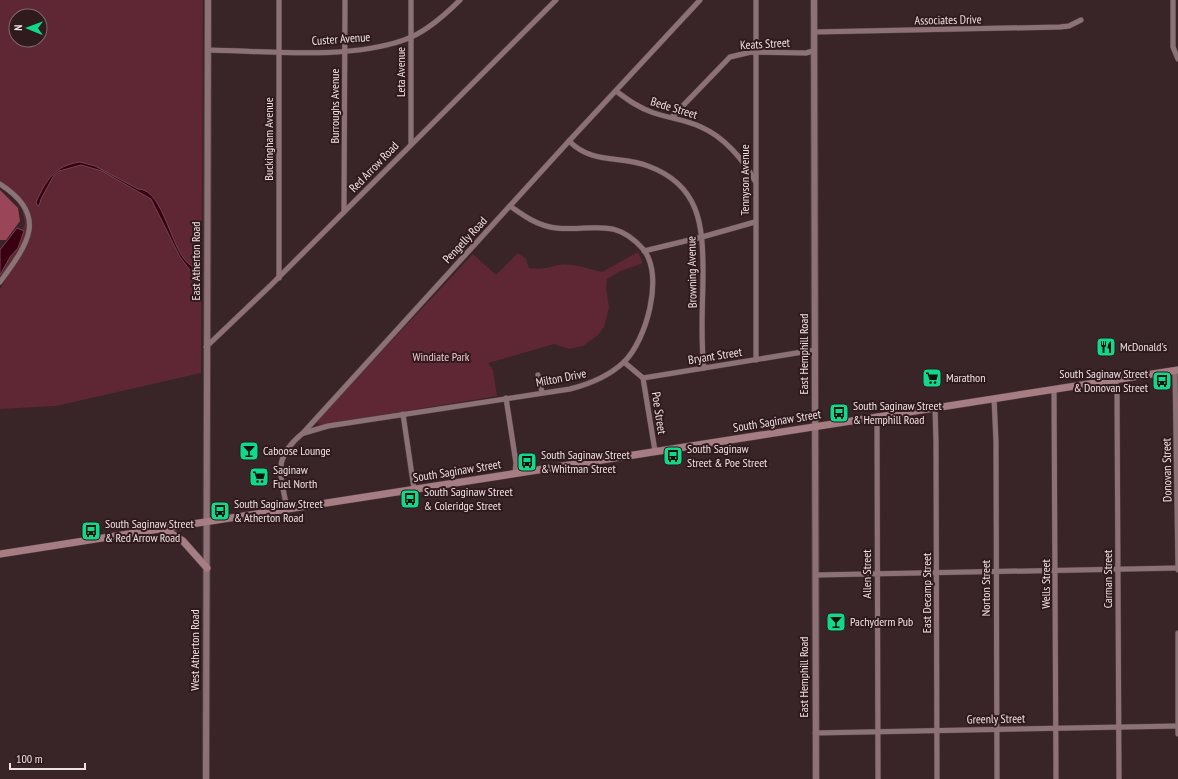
<svg xmlns="http://www.w3.org/2000/svg" width="1178" height="779" viewBox="0 0 1178 779" font-family="'PT Sans Narrow',sans-serif">
  <style>
    .green { fill: #5e2733; fill-rule: evenodd }
    .forest { fill: #9b4558 }
    .water { fill: #3a0012; stroke: #714451 }
    .lines { fill: none; stroke-linecap: round; stroke-linejoin: round }
    .minor-casing { stroke: #514043; stroke-width: 6 }
    .tertiary-casing { stroke: #514043; stroke-width: 8 }
    .secondary-casing { stroke: #514043; stroke-width: 8 }
    .minor { stroke: #8c7276; stroke-width: 5 }
    .tertiary { stroke: #8c7276; stroke-width: 6 }
    .secondary { stroke: #a77d84; stroke-width: 7 }
    .labels { text-anchor: middle; stroke-width: 4; stroke-linejoin: round; paint-order: stroke }
    .street-label { font-size: 12px; fill: #f0e1e3; stroke: #2f1a1e }
    .poi-label { font-size: 12px; fill: #f0e1e3; stroke: #2f1a1e; text-anchor: start }
    .park-label { font-size: 12px; fill: #f6c4cc; stroke: #2f1a1e }
  </style>
  <rect width="100%" height="100%" fill="#392428"/>
  <g class="green">
    <path d="M0,0h203l-2,373 -145,33 -56,3v-120l22,-37 -22,24v-27l17,-21 6,1 2,-6 -6,-27 -19,-15zM16,16h24v24h-24z"/>
    <path d="M638,252l5,11 -23,8 -13,8 -1,9 3,19 -5,20 -6,8 -15,11 -14,3 -15,-5 -66,19 5,7 4,26 -177,29 -3,-2 2,-5 154,-164 23,21 22,-22 8,6 3,9c15,2 18,-1 31,-3 14,-2 28,4 42,7z"/>
  </g>
  <path class="forest" d="M0,190l18,18 2,13 -14,19h-6z"/>
  <g class="water">
    <path d="M80,162l15,4 43,23c27,0 33,67 54,77l1,4h-3l-10,-13 -29,-58 -49,-28 -21,-6 -22,6 -5,4 -13,24 -2,7 -2,-1 -1,-3c11,-23 18,-36 44,-40z"/>
    <path d="M17,228l7,3 -6,17 -8,9 -10,18v-25z"/>
  </g>
  <g class="lines">
    <g class="minor-casing">
      <g id="minor">
        <path d="M756,0v360"/>
        <path d="M1173,0v47l5,12"/>
        <path d="M814,32l246,-5 9,-1 12,-6"/>
        <path d="M208,50c60,1 139,10 196,-10 21,-7 40,-24 56,-40"/>
        <path d="M616,91c12,9 23,17 38,22 15,5 32,7 47,14 23,10 42,32 54,54"/>
        <path d="M672,117l58,-60 21,-5 55,1 7,-2"/>
        <path d="M569,141c24,24 50,14 79,25 52,19 55,59 55,107 0,31 -3,64 1,95"/>
        <path d="M411,144v-144"/>
        <path d="M0,184c50,32 27,61 0,98"/>
        <path d="M344,212l1,-212"/>
        <path d="M644,251l58,-14 53,-15"/>
        <path d="M279,278v-278"/>
        <path d="M206,347l65,-62 285,-285"/>
        <path d="M624,362l19,16 172,-28"/>
        <path d="M1175,370l3,200"/>
        <path d="M538,375l4,17"/>
        <path d="M643,378l12,73"/>
        <path d="M1115,379l2,10 2,390"/>
        <path d="M1054,389l2,390"/>
        <path d="M506,398l10,65 -1,10"/>
        <path d="M994,398l2,44 1,337"/>
        <path d="M935,407l1,35 1,337"/>
        <path d="M403,414l11,75"/>
        <path d="M877,416l1,363"/>
        <path d="M304,433l24,-7 242,-37c20,-5 38,-12 54,-27 22,-21 41,-87 19,-113 -29,-33 -51,-17 -87,-21 -18,-2 -32,-12 -46,-22"/>
        <path d="M287,509c-6,-35 -16,-50 16,-76l266,-292 131,-141"/>
        <path d="M816,575l362,-7"/>
        <path d="M1178,633v101"/>
        <path d="M815,733l363,-7"/>
      </g>
    </g>
    <g class="tertiary-casing">
      <g id="tertiary">
        <path d="M814,0l2,779"/>
        <path d="M206,779l2,-779"/>
      </g>
    </g>
    <g class="secondary-casing">
      <g id="secondary">
        <path d="M164,529l19,12 24,27"/>
        <path d="M0,554l1178,-184"/>
      </g>
    </g>
    <use href="#minor" class="minor"/>
    <use href="#tertiary" class="tertiary"/>
    <use href="#secondary" class="secondary"/>
  </g>
  <defs>
    <g id="restaurant-square" transform="scale(1)"><rect x="-9" y="-9" width="18" height="18" rx="4" fill="#11d98a" stroke="#2f1a1e"/><path d="M-5-6h1v4h1v-4h1v4h1v-4h1v5L-1.5 .5V6h-2V.5L-5-1ZM5-6V6H3V1.5H1.5Q1.5-4 5-6Z" fill="#111"/></g>
    <g id="supermarket-square" transform="scale(1)"><rect x="-9" y="-9" width="18" height="18" rx="4" fill="#11d98a" stroke="#2f1a1e"/><path d="M-6-5.5h2.5l.6 2H6L4.5 2H-2.5L-4.4-4H-6ZM-1.5 3.2a1.3 1.3 0 1 0 .1 0ZM3 3.2a1.3 1.3 0 1 0 .1 0Z" fill="#111"/></g>
    <g id="bus-square" transform="scale(1)"><rect x="-9" y="-9" width="18" height="18" rx="4" fill="#11d98a" stroke="#2f1a1e"/><path d="M-5-6H5V4H4V6H2V4H-2V6H-4V4H-5ZM-3.5-4V0h7V-4ZM-3.5 1.2v1.5H-2V1.2ZM2 1.2v1.5H3.5V1.2Z" fill="#111"/></g>
    <g id="bar-square" transform="scale(1)"><rect x="-9" y="-9" width="18" height="18" rx="4" fill="#11d98a" stroke="#2f1a1e"/><path d="M-6-5H6L.8 .8V4.5H3.5V6h-7V4.5H-.8V.8Z" fill="#111"/></g>
  </defs>
  <g fill-rule="evenodd">
    <use href="#restaurant-square" x="1106" y="347"/>
    <use href="#supermarket-square" x="932" y="378"/>
    <use href="#bus-square" x="1162" y="381"/>
    <use href="#bus-square" x="839" y="413"/>
    <use href="#bar-square" x="249" y="451"/>
    <use href="#bus-square" x="673" y="456"/>
    <use href="#bus-square" x="527" y="462"/>
    <use href="#supermarket-square" x="259" y="477"/>
    <use href="#bus-square" x="410" y="499"/>
    <use href="#bus-square" x="220" y="511"/>
    <use href="#bus-square" x="91" y="531"/>
    <use href="#bar-square" x="836" y="622"/>
  </g>
  <g class="labels">
    <g class="street-label">
      <text transform="translate(948 20) rotate(-1)" y="4">Associates Drive</text>
      <text transform="translate(341 39) rotate(-4)" y="4">Custer Avenue</text>
      <text transform="translate(765 44) rotate(-3)" y="4">Keats Street</text>
      <text transform="translate(401 72) rotate(-90)" y="4">Leta Avenue</text>
      <text transform="translate(335 106) rotate(-90)" y="4">Burroughs Avenue</text>
      <text transform="translate(674 108) rotate(17)" y="4">Bede Street</text>
      <text transform="translate(269 139) rotate(-90)" y="4">Buckingham Avenue</text>
      <text transform="translate(374 167) rotate(-46)" y="4">Red Arrow Road</text>
      <text transform="translate(745 180) rotate(-90)" y="4">Tennyson Avenue</text>
      <text transform="translate(465 240) rotate(-47)" y="4">Pengelly Road</text>
      <text transform="translate(196 261) rotate(-90)" y="4">East Atherton Road</text>
      <text transform="translate(692 272) rotate(-91)" y="4">Browning Avenue</text>
      <text transform="translate(804 354) rotate(-90)" y="4">East Hemphill Road</text>
      <text transform="translate(715 356) rotate(-9)" y="4">Bryant Street</text>
      <text transform="translate(561 378) rotate(-11)" y="4">Milton Drive</text>
      <text transform="translate(659 413) rotate(81)" y="4">Poe Street</text>
      <text transform="translate(777 421) rotate(-9)" y="4">South Saginaw Street</text>
      <text transform="translate(1167 470) rotate(-91)" y="4">Donovan Street</text>
      <text transform="translate(457 471) rotate(-9)" y="4">South Saginaw Street</text>
      <text transform="translate(867 574) rotate(-90)" y="4">Allen Street</text>
      <text transform="translate(1108 579) rotate(-90)" y="4">Carman Street</text>
      <text transform="translate(1046 584) rotate(-90)" y="4">Wells Street</text>
      <text transform="translate(986 588) rotate(-90)" y="4">Norton Street</text>
      <text transform="translate(927 593) rotate(-90)" y="4">East Decamp Street</text>
      <text transform="translate(195 650) rotate(-90)" y="4">West Atherton Road</text>
      <text transform="translate(804 677) rotate(-90)" y="4">East Hemphill Road</text>
      <text transform="translate(996 719) rotate(-1)" y="4">Greenly Street</text>
    </g>
    <g class="poi-label">
      <text x="1120" y="351">McDonald's</text>
      <text x="1148" y="378" text-anchor="end">South Saginaw Street<tspan x="1148" dy="14">&amp; Donovan Street</tspan></text>
      <text x="946" y="382">Marathon</text>
      <text x="853" y="410">South Saginaw Street<tspan x="853" dy="14">&amp; Hemphill Road</tspan></text>
      <text x="687" y="453">South Saginaw<tspan x="687" dy="14">Street &amp; Poe Street</tspan></text>
      <text x="263" y="455">Caboose Lounge</text>
      <text x="541" y="459">South Saginaw Street<tspan x="541" dy="14">&amp; Whitman Street</tspan></text>
      <text x="273" y="474">Saginaw<tspan x="273" dy="14">Fuel North</tspan></text>
      <text x="424" y="496">South Saginaw Street<tspan x="424" dy="14">&amp; Coleridge Street</tspan></text>
      <text x="234" y="508">South Saginaw Street<tspan x="234" dy="14">&amp; Atherton Road</tspan></text>
      <text x="105" y="528">South Saginaw Street<tspan x="105" dy="14">&amp; Red Arrow Road</tspan></text>
      <text x="850" y="626">Pachyderm Pub</text>
    </g>
    <g class="park-label">
      <text x="441" y="361">Windiate Park</text>
    </g>
  </g>
  <g transform="translate(28 28) rotate(271)"><circle r="19" fill="#2f1a1e" stroke="#7c6a6d"/>
  <path d="M0-3L7 15L0 10L-7 15Z" fill="#11d98a"/>
  <text y="-6" font-size="11" font-weight="bold" text-anchor="middle" fill="#f0e1e3">N</text>
  </g>
  <path d="M10 763v6h75v-6" fill="none" stroke="#f0e1e3" stroke-width="2"/>
  <text x="16" y="763" font-size="12" fill="#f0e1e3" stroke="#2f1a1e" stroke-width="3" paint-order="stroke">100 m</text>
</svg>
